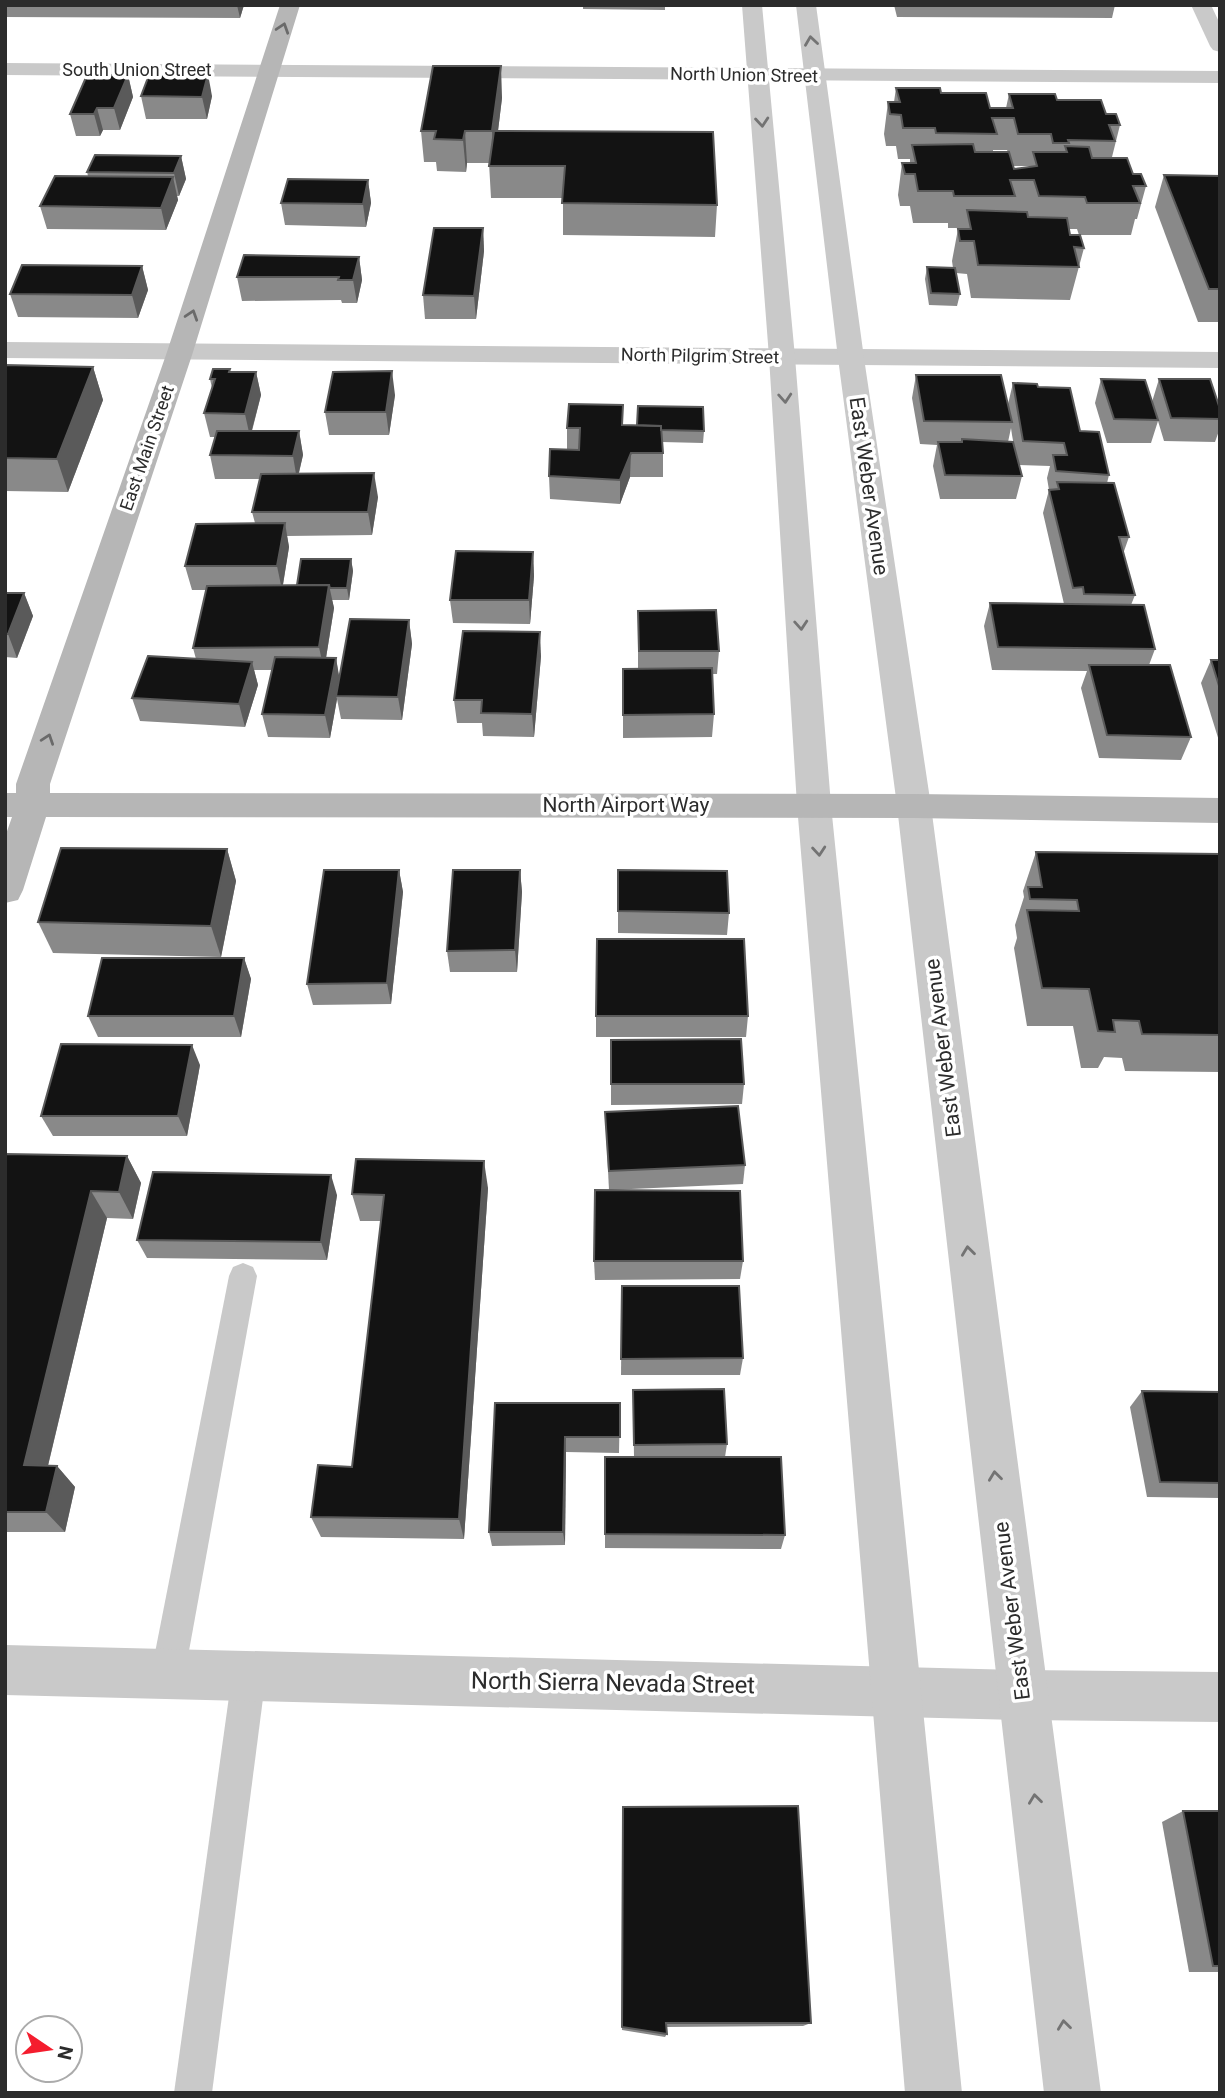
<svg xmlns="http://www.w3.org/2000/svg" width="1225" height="2098" viewBox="0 0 1225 2098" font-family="Roboto,sans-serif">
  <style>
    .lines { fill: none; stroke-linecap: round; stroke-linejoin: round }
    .service { fill: #c9c9c9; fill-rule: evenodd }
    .minor { fill: #c9c9c9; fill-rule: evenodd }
    .tertiary { fill: #c9c9c9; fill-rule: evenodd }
    .secondary { fill: #b6b6b6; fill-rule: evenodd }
    .wall { fill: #898989; fill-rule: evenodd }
    .shaded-wall { fill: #5a5a5a }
    .building { fill: #131313; stroke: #5a5a5a; stroke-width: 2 }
    .oneway { stroke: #6a6a6a }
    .oneway2 { stroke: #737373 }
    .labels { text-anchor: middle; stroke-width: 7; stroke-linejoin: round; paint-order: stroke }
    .far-street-label { font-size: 18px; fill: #2c2c2c; stroke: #fff }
    .street-label { font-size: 21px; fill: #2c2c2c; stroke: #fff }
    .near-street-label { font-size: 24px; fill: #2c2c2c; stroke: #fff }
  </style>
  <rect width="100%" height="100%" fill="#fff"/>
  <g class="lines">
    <g class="service">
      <path d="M243,1263l10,4 4,9 -72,397 -5,12 -12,5 -12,-5 -5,-12 78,-397 4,-9z"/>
      <path d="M249,1658l12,5 5,12 -54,418h-38l58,-418 5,-12z"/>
    </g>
    <g class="minor">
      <path d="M1191,5h20l9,19v28l-7,-2 -3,-4z"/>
      <path d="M5,63l1215,8v12l-1215,-8z"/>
      <path d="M5,342l1215,10v16l-1215,-10z"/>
      <path d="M5,1645l1017,25 198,2v50l-198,-2 -1017,-25z"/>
    </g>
    <g class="tertiary">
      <path d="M742,5h20l33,352 36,448 131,1288h-57l-108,-1288 -28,-448z"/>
      <path d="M796,5h20l48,353 67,448 170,1287h-57l-147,-1287 -59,-448z"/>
    </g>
    <path class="secondary" d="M280,5h20l-107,347 -143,432v9l864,1 306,4v25l-306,-5 -868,-1 -23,73 -5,10 -13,3v-66l7,-20h-7v-24h11v-9l151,-432z"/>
  </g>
  <g class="wall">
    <path d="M5,5h239l-4,13 -235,-1z"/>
    <path d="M583,5h82v5l-82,-1z"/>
    <path d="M894,5h221l-3,13 -215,-1z"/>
    <path d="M128,75l5,22 -13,33h-17l-3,6h-24l-6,-22z"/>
    <path d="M896,88l45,5 49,15h16l3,-14 48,6 49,14 14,11 -8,32 -2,1 23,16 13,12 -9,33h-2l-4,16h-51l4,13 -14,52 -99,-2 -4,-24 -11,-1 4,21 -3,12 -28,-1 -4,-26 2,-12 26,1 -1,-7 6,-32 5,-1h-15v-5h-35l-3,-17h-10l-2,-11 4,-32h8v-4h-12l-2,-13h-10l-2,-12 4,-32h6zM993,150h14l1,2h-15zM1013,166h17v1l-16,2zM1069,229h8l2,6h-9z"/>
    <path d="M141,96h71l-5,23h-61z"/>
    <path d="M502,98l-4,33 219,74 -2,32 -152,-2v-37h-72l-2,-35h-22l-1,9 -29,-1 -1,-9h-12l-3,-31z"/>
    <path d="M181,156l5,23 -7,17h-2l1,4 -12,30 -119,-1 -7,-23 48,-30 -1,-4z"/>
    <path d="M1164,175l56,1v146h-22l-43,-115z"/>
    <path d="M368,180l3,23 -5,24 -81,-2 -4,-22z"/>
    <path d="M483,228l1,23 -8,68h-51l-2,-24z"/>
    <path d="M359,257l3,23 -5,23h-15l-1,-3 -99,1 -5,-24z"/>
    <path d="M142,266l6,24 -10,28 -120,-1 -8,-23z"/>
    <path d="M5,365l88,2 10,33 -35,92 -63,-1z"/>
    <path d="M230,369v3h26l5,23 -9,36h47l4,24 -4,18 79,24 -6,38 -85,1 2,11 -6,38h14l54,-26 2,12 -4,29h-17l2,8 -8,50h10l3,20 70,-58 3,24 -10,76 -61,-1 -4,-20 -7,39 -62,-1 -6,-23 10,-44h-18l4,15 -13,42 -105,-6 -8,-23 64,-39 -3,-11 13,-58h-14l-7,-24 70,-43 -3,-11 8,-33h-45l-5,-24 5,-18h-5l-6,-24 8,-25 -2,-9z"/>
    <path d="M916,375l92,29 5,-21 25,4 42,44 29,44 -2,8 22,54 -6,17 12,41 -4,10 24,44 -6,16 42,72 -10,23 -82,-2 -18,-70 6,-17 -95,-1 -8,-44 6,-23 74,1 -21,-91 6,-23 -2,-12 3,-12 -31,-1 3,11 -6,23h-76l-7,-33 4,-21 -17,-1 -8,-46zM1011,428l1,7 2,11 -6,-4z"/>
    <path d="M1101,379l51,23 7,-23 61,30v19l-5,14 -51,-1 -6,-20 -7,22h-44l-12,-40z"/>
    <path d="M395,395l-6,40h-60l-4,-23z"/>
    <path d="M623,425l81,6 -1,12 -41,-1 1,11v24h-33l-10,27 -70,-5 -1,-23 18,-26v-22z"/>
    <path d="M533,552l1,24 -4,48 -77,-1 -3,-23z"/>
    <path d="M5,593h19l9,23 -16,42 -12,-1z"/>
    <path d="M638,611l81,40 -2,23h-5l2,40 -2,23 -89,1v-69h15z"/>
    <path d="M541,656l-7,81 -51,-1 -1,-13h-25l-3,-23z"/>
    <path d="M1211,660h9v84l-19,-61z"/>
    <path d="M227,849l9,32 -15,76 -168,-4 -15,-31z"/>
    <path d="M1036,852l184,2v218l-95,-1 -3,-13 -18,-1 -6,11h-17l-8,-42h-46l-13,-78 3,-10 -2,-13 9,-28 -1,-6z"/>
    <path d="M399,870l4,22 -12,112 -78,1 -6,-21z"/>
    <path d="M520,870l2,22 -5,80h-67l-3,-21z"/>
    <path d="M618,870l111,43 -2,22 -109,-2z"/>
    <path d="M244,958l7,21 -10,58h-143l-10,-21z"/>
    <path d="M596,1016h152l-2,21h-150z"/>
    <path d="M611,1040l133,44 -2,20 -131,1z"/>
    <path d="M200,1065l-13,71h-134l-12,-20z"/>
    <path d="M605,1112l140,53 -2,19 -134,6z"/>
    <path d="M5,1154l122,2 14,27 -8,36 -26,-1 -59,248h9l18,21 -10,45h-60z"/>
    <path d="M488,1188l-24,351 -143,-2 -10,-20 41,-50 29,-246h-21l-8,-27z"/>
    <path d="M337,1195l-10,65 -180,-2 -10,-18z"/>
    <path d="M594,1261h149l-3,18 -145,1z"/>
    <path d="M622,1286l121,72 -3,17h-119z"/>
    <path d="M633,1390l94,54 -2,13 60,78 -4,14 -176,-1v-91h29z"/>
    <path d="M1142,1391l78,1v106l-73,-1 -17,-90z"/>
    <path d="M495,1403h125l-1,50 -53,-1 -1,93 -73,1 -3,-14z"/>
    <path d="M623,1807l188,216 -8,3 -137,1 1,7 -2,3 -43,-7z"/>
    <path d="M1183,1811h37v161h-31l-27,-150z"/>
  </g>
  <g class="shaded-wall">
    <path d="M237,5h7l-4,13z"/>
    <path d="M501,66l1,32 -8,65 -2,-32z"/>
    <path d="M208,74l4,22 -5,23 -5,-22z"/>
    <path d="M128,75l5,22 -13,33 -6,-22z"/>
    <path d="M97,108l6,22 -3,6 -6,-22z"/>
    <path d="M465,131l2,32 -1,9 -3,-32z"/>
    <path d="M181,156l5,23 -7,17 -5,-23z"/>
    <path d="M173,177l5,23 -12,30 -5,-22z"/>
    <path d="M368,180l3,23 -5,24 -3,-23z"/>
    <path d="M483,228l1,23 -8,68 -2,-23z"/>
    <path d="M359,257l3,23 -5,23 -4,-23z"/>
    <path d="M142,266l6,24 -10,28 -6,-23z"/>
    <path d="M93,367l10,33 -35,92 -11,-33z"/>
    <path d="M392,371l3,24 -6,40 -3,-23z"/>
    <path d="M256,372l5,23 -11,42 -5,-23z"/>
    <path d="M299,431l4,24 -6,25 -4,-24z"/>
    <path d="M631,453l-1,24 -10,27v-24z"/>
    <path d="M374,473l4,24 -6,38 -4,-23z"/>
    <path d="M285,523l4,24 -7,43 -5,-24z"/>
    <path d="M533,552l1,24 -4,48 -1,-24z"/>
    <path d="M351,559l2,12 -4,29 -2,-12z"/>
    <path d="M329,585l5,23 -10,62 -5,-23z"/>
    <path d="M24,593l9,23 -16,42 -9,-24z"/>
    <path d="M409,620l3,24 -10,76 -4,-23z"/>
    <path d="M540,632l1,24 -7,81 -2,-23z"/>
    <path d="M336,658l4,23 -4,15 1,3 -7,39 -5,-23z"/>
    <path d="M252,662l6,23 -13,42 -6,-23z"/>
    <path d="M227,849l9,32 -15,76 -10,-31z"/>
    <path d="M399,870l4,22 -12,112 -4,-21z"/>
    <path d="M520,870l2,22 -5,80 -2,-22z"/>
    <path d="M244,958l7,21 -10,58 -7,-21z"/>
    <path d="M192,1045l8,20 -13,71 -9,-20z"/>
    <path d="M127,1156l14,27 -8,36 -14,-27z"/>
    <path d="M484,1161l4,27 -24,351 -5,-20z"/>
    <path d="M331,1175l6,20 -10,65 -6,-18z"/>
    <path d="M91,1191l16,27 -64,268 -19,-21z"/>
    <path d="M565,1437l1,15 -1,93 -2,-13z"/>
    <path d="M57,1466l18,21 -10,45 -19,-20z"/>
  </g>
  <g class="building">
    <path d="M433,66h68l-9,65h-27l-2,9 -29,-1 2,-8h-15z"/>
    <path d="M208,74l-6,23 -61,-1 8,-21z"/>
    <path d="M87,75h41l-14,33h-17l-3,6h-24z"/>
    <path d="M896,88h44l1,5h45l4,15h23l-4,-14h46l2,6h44l5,14h10l4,11h-11l6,16 -47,-1 1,3h-16l-2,-9h-33l-4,-16h-22l5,16 -61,-1 -1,-5h-32l-2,-13 -11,-1 -2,-12h12z"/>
    <path d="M494,131l219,1 4,73 -155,-2 3,-37h-76z"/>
    <path d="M973,144l2,8h34l5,17 23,-3 -4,-14h34l-2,-6 24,1 3,11h35l6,16h8l5,12h-13l7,17h-53l-2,-6 -46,-1 -5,-16h-24l5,16h-61l-1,-5h-35l-3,-17h-10l-3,-11h14l-4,-18z"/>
    <path d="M95,155l86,1 -7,17 -87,-1z"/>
    <path d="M1164,175l56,1v113h-11z"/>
    <path d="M55,176l118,1 -12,31 -121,-2z"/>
    <path d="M288,179l80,1 -5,24 -82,-1z"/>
    <path d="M967,210l60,2 1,5 39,1 3,17h10l4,13 -10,-1 5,20 -101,-2 -4,-24h-14l-2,-12h13z"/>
    <path d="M434,228h49l-9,68 -51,-1z"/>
    <path d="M244,255l115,2 -6,23h-15l1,-3h-102z"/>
    <path d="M22,265l120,1 -10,29 -122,-1z"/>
    <path d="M927,267l28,1 5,26 -29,-1z"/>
    <path d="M5,365l88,2 -36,92 -52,-1z"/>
    <path d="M213,369h17l-1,3h27l-11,42 -41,-1 11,-34h-5z"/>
    <path d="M392,371l-6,41h-61l8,-40z"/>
    <path d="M916,375h85l11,47 -88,-1z"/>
    <path d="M1101,379l44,1 13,40 -44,-1z"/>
    <path d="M1159,379h51l10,30v10l-49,-1z"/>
    <path d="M1013,383l24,1 1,3 32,1 10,43 19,1 10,43 -53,-4 -3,-16h14l-3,-12 -41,-2z"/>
    <path d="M569,404l54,1 -1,20 39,1 2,27h-32l-11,27 -71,-4 1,-27 29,1 1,-22h-13z"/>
    <path d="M638,406l65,1 1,24 -43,-1v-4l-24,-1z"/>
    <path d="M217,431h82l-6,25 -83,-1z"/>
    <path d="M962,439l51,3 9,34 -77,-1 -7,-33h24z"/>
    <path d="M374,473l-6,39h-116l9,-38z"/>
    <path d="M1057,482l57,1 15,54h-10l16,58 -51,-1 -1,-7 -10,1 -24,-98 10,-1z"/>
    <path d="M285,523l-8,43h-92l11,-42z"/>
    <path d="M456,551l77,1 -4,48h-79z"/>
    <path d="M301,559h50l-4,29h-17l-1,-3h-32z"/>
    <path d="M329,585l-10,62 -126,1 14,-62z"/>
    <path d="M5,593h19l-16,41h-3z"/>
    <path d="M990,603l154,2 11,44 -157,-2z"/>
    <path d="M716,610l3,41h-80l-1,-40z"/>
    <path d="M350,619l59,1 -11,77 -62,-1z"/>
    <path d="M463,631l77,1 -8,82 -51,-1 1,-13h-28z"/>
    <path d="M148,656l104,6 -13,42 -107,-6z"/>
    <path d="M275,657l61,1 -11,57 -63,-1z"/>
    <path d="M1211,660h9v29z"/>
    <path d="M1089,665h81l21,72 -84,-2z"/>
    <path d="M712,668l2,46 -91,1v-46z"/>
    <path d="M61,848l166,1 -16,77 -173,-4z"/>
    <path d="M1036,852l184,2v181l-78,-1 -3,-13 -26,-1 2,12 -17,-1 -9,-42 -47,-1 -15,-78 52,1 -2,-11 -47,-1 -2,-12h14z"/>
    <path d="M324,870h75l-12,113 -80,1z"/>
    <path d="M453,870h67l-5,80 -68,1z"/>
    <path d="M618,870l109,1 2,42 -111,-2z"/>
    <path d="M597,939h147l4,77h-152z"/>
    <path d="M102,958h142l-10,58h-146z"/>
    <path d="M741,1039l3,45h-133v-44z"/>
    <path d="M61,1044l131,1 -14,71h-137z"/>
    <path d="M738,1106l7,59 -136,6 -4,-59z"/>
    <path d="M5,1154l122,2 -8,36 -28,-1 -67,274 33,1 -11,46h-41z"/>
    <path d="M356,1159l128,2 -25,358 -148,-2 7,-52 34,2 32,-272 -32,-1z"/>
    <path d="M153,1172l178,3 -10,67 -184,-2z"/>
    <path d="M595,1190l145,1 3,70h-149z"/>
    <path d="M622,1286h117l4,72 -122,1z"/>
    <path d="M724,1389l3,55 -93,1 -1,-55z"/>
    <path d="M1142,1391l78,1v91l-60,-1z"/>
    <path d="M495,1403h125v34h-55l-2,95h-74z"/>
    <path d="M605,1457h176l4,78 -180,-1z"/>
    <path d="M798,1806l13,217h-145l1,11 -45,-7 1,-220z"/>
    <path d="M1183,1811h37v155h-7z"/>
  </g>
  <defs><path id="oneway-chevron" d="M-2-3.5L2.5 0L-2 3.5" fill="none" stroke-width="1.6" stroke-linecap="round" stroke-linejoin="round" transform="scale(1.75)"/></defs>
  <g class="oneway">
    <use href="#oneway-chevron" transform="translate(283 28) rotate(-72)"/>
    <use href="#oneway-chevron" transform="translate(192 315) rotate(-72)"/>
    <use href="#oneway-chevron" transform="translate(48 739) rotate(-71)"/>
  </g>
  <g class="oneway2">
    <use href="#oneway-chevron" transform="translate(811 41) rotate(-98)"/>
    <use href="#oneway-chevron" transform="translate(762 122) rotate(85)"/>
    <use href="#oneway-chevron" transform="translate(785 398) rotate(86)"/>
    <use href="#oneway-chevron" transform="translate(801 625) rotate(86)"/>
    <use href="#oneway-chevron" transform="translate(819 851) rotate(85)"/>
    <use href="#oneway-chevron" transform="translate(968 1251) rotate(-97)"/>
    <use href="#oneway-chevron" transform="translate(995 1476) rotate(-97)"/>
    <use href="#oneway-chevron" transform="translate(1035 1799) rotate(-97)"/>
    <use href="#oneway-chevron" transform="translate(1064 2025) rotate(-97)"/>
  </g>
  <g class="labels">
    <g class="far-street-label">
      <text x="137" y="76">South Union Street</text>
      <text transform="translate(744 75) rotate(1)" y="6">North Union Street</text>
      <text transform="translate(700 356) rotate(1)" y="6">North Pilgrim Street</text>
      <text transform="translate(147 448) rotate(-71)" y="6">East Main Street</text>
    </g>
    <g class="street-label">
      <text transform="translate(869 486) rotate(82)" y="7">East Weber Avenue</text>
      <text x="626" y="812">North Airport Way</text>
      <text transform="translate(943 1048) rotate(-97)" y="7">East Weber Avenue</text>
      <text transform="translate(1012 1611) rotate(-97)" y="7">East Weber Avenue</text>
    </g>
    <g class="near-street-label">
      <text transform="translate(613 1683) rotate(1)" y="8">North Sierra Nevada Street</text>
    </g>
  </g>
  <rect width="1225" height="2098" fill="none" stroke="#2c2c2c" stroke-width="14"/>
  <g transform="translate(49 2049) rotate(103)"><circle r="33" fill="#ffffff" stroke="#ababab" stroke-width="2"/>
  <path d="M0-5L12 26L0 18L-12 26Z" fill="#f41d2e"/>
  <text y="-10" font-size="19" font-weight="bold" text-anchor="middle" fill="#2c2c2c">N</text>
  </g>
</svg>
